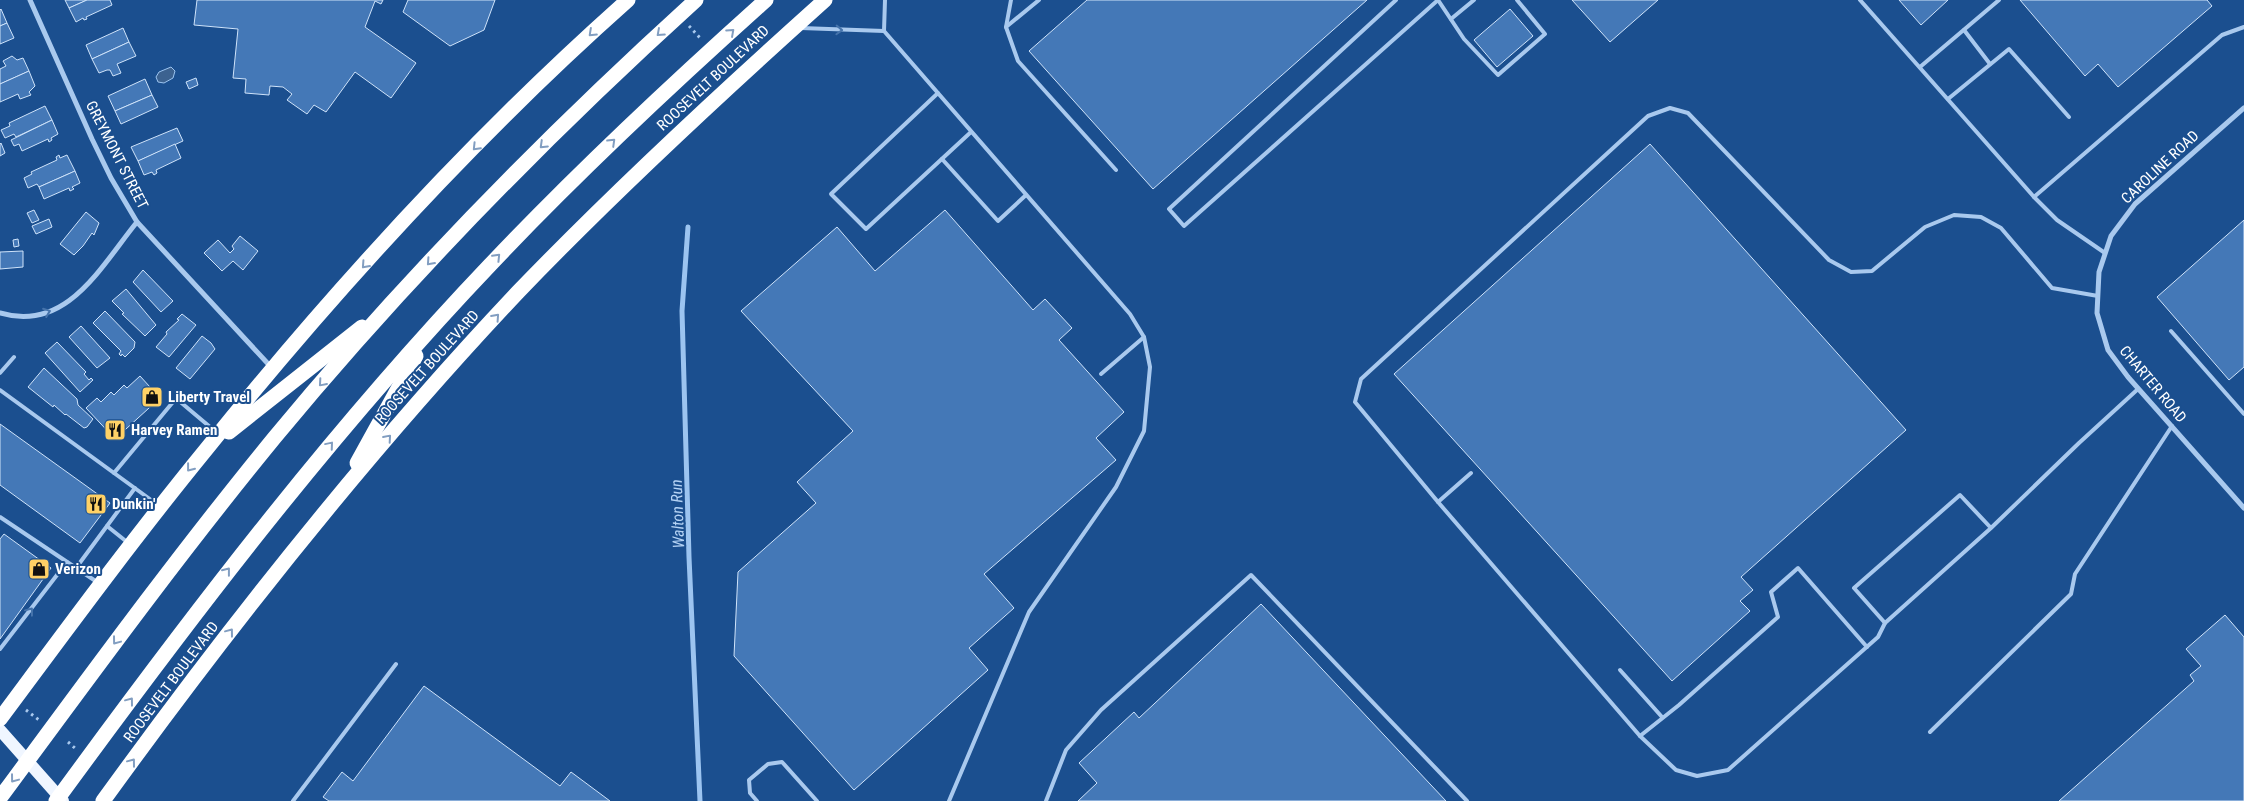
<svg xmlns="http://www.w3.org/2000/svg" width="2244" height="801" viewBox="0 0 2244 801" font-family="'Roboto Condensed',sans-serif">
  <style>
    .water { fill: #3c6290; stroke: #9cc4f0 }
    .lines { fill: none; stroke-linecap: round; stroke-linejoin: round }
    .stream { stroke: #9cc4f0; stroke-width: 5 }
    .building { fill: #4478b7; stroke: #cfe3fa }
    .path { stroke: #a9c9ee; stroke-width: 3; stroke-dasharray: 2.5 4; stroke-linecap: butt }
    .lane { stroke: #a9c9ee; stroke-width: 4 }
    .street { stroke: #a9c9ee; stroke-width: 5 }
    .primary { stroke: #f0f6ff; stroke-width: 12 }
    .highway { stroke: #fff; stroke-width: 15 }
    .oneway { stroke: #4674ac }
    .oneway2 { stroke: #829ec1 }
    .labels { text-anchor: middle; stroke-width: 4; stroke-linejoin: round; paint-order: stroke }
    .street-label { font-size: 15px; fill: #fff; stroke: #1b4f8f }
    .poi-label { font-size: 15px; font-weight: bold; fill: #fff; stroke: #1b4f8f; text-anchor: start }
    .water-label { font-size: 16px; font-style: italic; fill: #b5d3f5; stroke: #1b4f8f }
  </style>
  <rect width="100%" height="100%" fill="#1b4f8f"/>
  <path class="water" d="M171,67l4,4 -2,7 -9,5 -6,-1 -2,-5 3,-5z"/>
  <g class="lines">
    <path class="stream" d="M688,227l-6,84 7,246 11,244"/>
  </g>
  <g class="building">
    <path d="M65,0h22l-18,8z"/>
    <path d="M87,0h23l2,5 -26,12 1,2 -3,1 -1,-2 -7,4 -7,-14z"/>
    <path d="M197,0h186l-2,4 -6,-3 -10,26 51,36 -25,35 -36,-26 -29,40 -12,-7 -7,9 -20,-14 5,-6 -9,-7 -13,-1 -1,9 -24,-2 1,-14 -13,-1 5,-49 -44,-4z"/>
    <path d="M408,0h87l-11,30 -34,16 -47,-34z"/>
    <path d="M1087,0h280l-214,189 -124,-138z"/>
    <path d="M1572,0h86l-48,42z"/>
    <path d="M1899,0h49l-27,25z"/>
    <path d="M2020,0h187l5,6 -94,81 -20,-23 -13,12z"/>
    <path d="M1,9l6,14 -7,3v-16z"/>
    <path d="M1510,9l23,27 -36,31 -23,-27z"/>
    <path d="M7,23l7,15 -14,6v-18z"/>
    <path d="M123,28l6,14 -37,17 -6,-14z"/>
    <path d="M129,42l7,14 -19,8 4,9 -8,3 -3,-6h-3l-8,3 -7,-14z"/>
    <path d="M12,56l5,4 6,-2 6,13 -29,13v-15l6,-3 -3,-5z"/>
    <path d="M29,71l6,15 -6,6 2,3 -11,4 -2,-5 -18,8v-18z"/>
    <path d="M196,78l2,7 -9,4 -3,-7z"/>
    <path d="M145,79l7,16 -37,16 -7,-15z"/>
    <path d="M152,95l6,12 -37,17 -6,-13z"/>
    <path d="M45,106l7,14 -36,17 -2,-3 -9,4 -4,-8 9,-4 -1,-3z"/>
    <path d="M52,120l6,14 -7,4 1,2 -3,2 -1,-3 -26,12 -3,-7 -5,2 -3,-6z"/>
    <path d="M177,128l6,13 -45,20 -7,-14z"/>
    <path d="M1,143l4,10 -5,3v-12z"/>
    <path d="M175,144l6,14 -25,12 1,3 -3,2 -2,-3 -8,3 -6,-14z"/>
    <path d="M1650,144l256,286 -165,147 12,13 -13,11 10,10 -78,70 -278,-307z"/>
    <path d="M59,155l1,3 7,-3 8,16 -36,16 -2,-3 -9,4 -4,-10 8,-4 -1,-2 26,-12 -1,-3z"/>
    <path d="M75,171l5,12 -8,4 2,2 -4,2 -1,-3 -25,11 -5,-12z"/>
    <path d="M34,210l5,10 -7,3 -5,-10z"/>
    <path d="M945,210l88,100 12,-11 27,29 -13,12 65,72 -28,26 20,22 -132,114 30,34 -45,40 19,22 -134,120 -120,-134 4,-84 78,-69 -19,-21 56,-51 -112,-120 96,-84 38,44z"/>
    <path d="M86,212l13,11 -5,12 -2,-2 -9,13 -9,9 -14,-11z"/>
    <path d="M49,219l3,8 -16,7 -4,-8z"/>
    <path d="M2244,220v147l-15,13 -72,-83z"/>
    <path d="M240,236l18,15 -15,19 -10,-9 -11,10 -18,-18 14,-13 12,13 4,-4 -2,-3z"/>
    <path d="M18,239l1,7 -5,1 -1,-7z"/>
    <path d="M23,251v16l-23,2v-17z"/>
    <path d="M143,270l30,31 -12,11 -28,-30z"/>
    <path d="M126,289l30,36 -11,11 -23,-22 2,-1 -12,-12z"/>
    <path d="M105,311l30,31 -1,6 -9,9 -3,-3 -1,2 -2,-2 2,-3 -28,-28z"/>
    <path d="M182,314l14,11 -27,32 -13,-10 11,-13 -1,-2 13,-12 -2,-1z"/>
    <path d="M81,326l29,32 -13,10 -28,-31z"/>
    <path d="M202,336l9,7 4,6 -25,30 -14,-11z"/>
    <path d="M57,342l29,30 -2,2 5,6 2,-2 2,2 -13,12 -35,-39z"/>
    <path d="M44,368l33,31 1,6 15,14 -6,8 -3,1 -18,-14 -1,1 -11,-10 -1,2 -25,-20z"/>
    <path d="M140,376l20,22 -45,41 -29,-31 11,-10 4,4 10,-10 3,3 10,-10 3,3z"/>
    <path d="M0,424l110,79 -30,40 -80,-58z"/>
    <path d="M4,534l47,34 -51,71v-100z"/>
    <path d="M1261,604l185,197h-368l19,-18 -18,-20 55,-51 5,6z"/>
    <path d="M2225,615l19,22v164h-185l135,-120 -4,-6 11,-9 -15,-17z"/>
    <path d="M424,686l136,100 11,-14 39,29h-281l-6,-4 19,-25 11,9z"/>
  </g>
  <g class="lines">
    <g class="path">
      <path d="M689,26l12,13"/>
      <path d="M26,710l13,10"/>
      <path d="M68,742l8,7"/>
    </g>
    <g class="lane">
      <path d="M885,0l-1,31 246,283 14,23 6,30 -6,64 -28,56 -87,125 -80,189"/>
      <path d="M1039,0l-33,27 12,34 98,109"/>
      <path d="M1396,0l-227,209 15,17 254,-226"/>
      <path d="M1438,0l26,39 34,36 47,-41 -28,-34"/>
      <path d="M1860,0l174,197"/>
      <path d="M1451,19l23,-19"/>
      <path d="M1006,27l5,-27"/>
      <path d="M801,28l83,3"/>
      <path d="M1964,30l26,34"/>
      <path d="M1920,67l79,-67"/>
      <path d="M938,93l-107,101 35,35 105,-97"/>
      <path d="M1948,99l61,-50 60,68"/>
      <path d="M942,159l56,62 28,-26"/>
      <path d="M2105,253l-48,-33 -23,-23 188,-162 22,-8"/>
      <path d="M2171,331l73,83"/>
      <path d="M0,373l14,-16"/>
      <path d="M1101,374l43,-37"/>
      <path d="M0,390l158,115"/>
      <path d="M114,473l59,-71 5,-2 38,32"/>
      <path d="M1471,473l-33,29 202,234 36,34 21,6 31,-6 150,-133 7,-14"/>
      <path d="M1438,502l-83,-100 6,-23 287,-263 22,-8 18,5 141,147 22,12 21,-1 53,-44 29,-12 27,2 20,11 51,60 46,8"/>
      <path d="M0,517l97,65"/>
      <path d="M107,526l20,16"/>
      <path d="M1991,528l-31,-33 -106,93 31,35 106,-95 88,-85 59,-54"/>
      <path d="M76,568l59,-80"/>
      <path d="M0,649l67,-87"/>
      <path d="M1620,670l42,47"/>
      <path d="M1930,732l141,-138 4,-20 97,-148"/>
      <path d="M1640,736l39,-31 99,-88 -7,-25 27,-24 69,79"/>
      <path d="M293,801l103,-137"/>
      <path d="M757,801l-7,-8 -1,-13 19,-16 14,-2 35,39"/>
      <path d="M1046,801l20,-51 35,-40 150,-135 216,226"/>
    </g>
    <g class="street">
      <path d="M30,0l62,139 19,39 26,44 134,145"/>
      <path d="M2244,108l-109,96 -24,32 -12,36 -2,41 11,37 20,27 116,131"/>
      <path d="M0,313c67,20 101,-47 137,-91"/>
    </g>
    <path class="primary" d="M0,730l63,71"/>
    <g class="highway">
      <path d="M229,432l133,-105"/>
      <path d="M357,463l59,-107"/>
      <path d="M0,719c67,-90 133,-180 204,-267 127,-158 272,-317 424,-452"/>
      <path d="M0,798c90,-122 179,-244 275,-361 129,-156 271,-301 421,-437"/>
      <path d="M56,801c136,-186 275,-369 434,-536 88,-93 181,-180 276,-265"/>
      <path d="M103,801c128,-177 265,-350 415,-509 98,-102 202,-198 307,-292"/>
    </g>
  </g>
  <defs><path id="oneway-chevron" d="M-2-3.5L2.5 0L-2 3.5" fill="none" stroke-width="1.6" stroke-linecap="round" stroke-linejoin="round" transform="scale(1.25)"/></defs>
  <g class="oneway">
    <use href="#oneway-chevron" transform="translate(839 30) rotate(2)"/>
    <use href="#oneway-chevron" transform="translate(47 312) rotate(-21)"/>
    <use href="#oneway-chevron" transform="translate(30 611) rotate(-53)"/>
  </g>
  <g class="oneway2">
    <use href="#oneway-chevron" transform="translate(731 32) rotate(-42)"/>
    <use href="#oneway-chevron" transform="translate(592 33) rotate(137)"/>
    <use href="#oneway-chevron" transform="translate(660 33) rotate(138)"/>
    <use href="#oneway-chevron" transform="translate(612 142) rotate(-44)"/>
    <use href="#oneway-chevron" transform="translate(543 145) rotate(136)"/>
    <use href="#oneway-chevron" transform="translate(476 147) rotate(134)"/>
    <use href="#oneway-chevron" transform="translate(497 257) rotate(-46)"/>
    <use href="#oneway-chevron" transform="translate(430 262) rotate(132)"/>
    <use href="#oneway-chevron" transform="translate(365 265) rotate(132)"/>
    <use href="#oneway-chevron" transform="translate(496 317) rotate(-48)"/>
    <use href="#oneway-chevron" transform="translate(322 383) rotate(131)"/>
    <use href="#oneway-chevron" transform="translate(388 438) rotate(-49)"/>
    <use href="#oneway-chevron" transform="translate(330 445) rotate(-50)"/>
    <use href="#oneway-chevron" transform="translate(190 468) rotate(128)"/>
    <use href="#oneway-chevron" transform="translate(227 571) rotate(-52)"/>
    <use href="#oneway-chevron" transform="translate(230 632) rotate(-53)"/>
    <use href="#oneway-chevron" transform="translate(116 641) rotate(127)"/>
    <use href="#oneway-chevron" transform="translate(130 701) rotate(-53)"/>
    <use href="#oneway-chevron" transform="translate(132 762) rotate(-53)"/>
    <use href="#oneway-chevron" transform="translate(14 779) rotate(127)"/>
  </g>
  <defs>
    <g id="shop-square" transform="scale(1.125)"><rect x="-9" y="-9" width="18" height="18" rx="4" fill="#ffd166" stroke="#1b4f8f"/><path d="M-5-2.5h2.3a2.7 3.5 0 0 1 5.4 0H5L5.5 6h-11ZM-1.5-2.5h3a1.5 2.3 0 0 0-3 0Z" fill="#111"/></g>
    <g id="restaurant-square" transform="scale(1.125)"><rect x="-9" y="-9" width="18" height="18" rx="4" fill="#ffd166" stroke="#1b4f8f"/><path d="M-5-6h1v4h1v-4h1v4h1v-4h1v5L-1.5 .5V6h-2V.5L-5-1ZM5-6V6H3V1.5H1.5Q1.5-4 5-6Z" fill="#111"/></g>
  </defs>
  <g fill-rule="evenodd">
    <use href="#shop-square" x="152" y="397"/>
    <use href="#restaurant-square" x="115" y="430"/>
    <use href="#restaurant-square" x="96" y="504"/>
    <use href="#shop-square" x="39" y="569"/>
  </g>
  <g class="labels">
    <g class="street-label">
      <text transform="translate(713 78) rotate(-43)" y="5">ROOSEVELT BOULEVARD</text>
      <text transform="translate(117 155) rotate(63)" y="5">GREYMONT STREET</text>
      <text transform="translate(2160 167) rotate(-43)" y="5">CAROLINE ROAD</text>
      <text transform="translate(427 367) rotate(-48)" y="5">ROOSEVELT BOULEVARD</text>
      <text transform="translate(2153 384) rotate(50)" y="5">CHARTER ROAD</text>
      <text transform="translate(171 682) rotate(-53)" y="5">ROOSEVELT BOULEVARD</text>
    </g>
    <g class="poi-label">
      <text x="168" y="402">Liberty Travel</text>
      <text x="131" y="435">Harvey Ramen</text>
      <text x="112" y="509">Dunkin'</text>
      <text x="55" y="574">Verizon</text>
    </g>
    <g class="water-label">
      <text transform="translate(677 514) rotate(-92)" y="6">Walton Run</text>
    </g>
  </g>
</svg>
